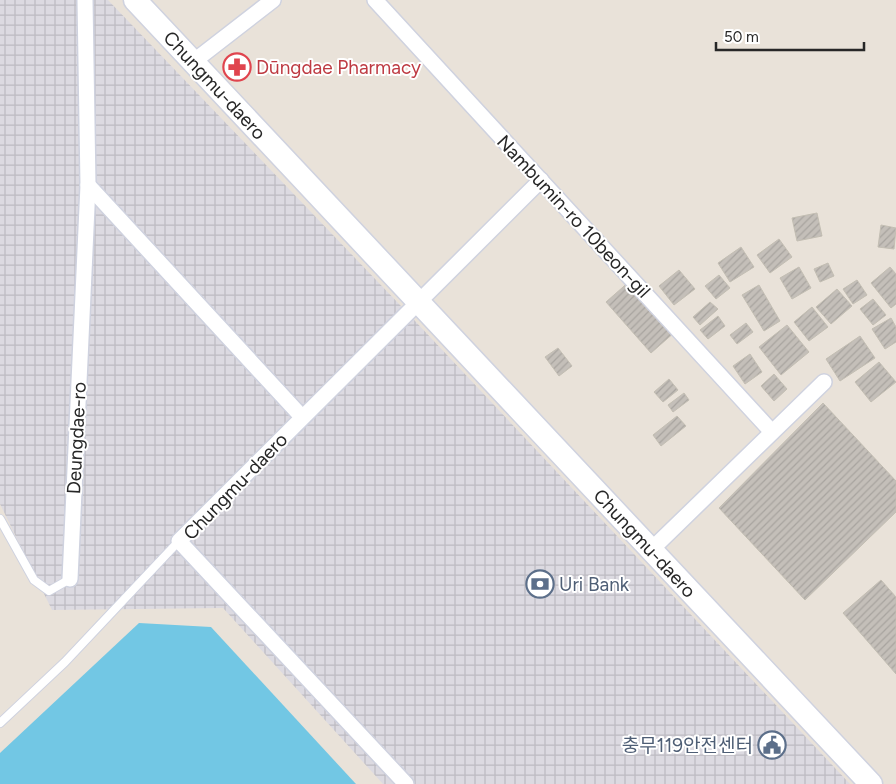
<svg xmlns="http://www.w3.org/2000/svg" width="896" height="784" viewBox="0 0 896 784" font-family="Figtree,'Noto Sans KR',sans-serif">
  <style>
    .industrial { fill: url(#industrial-grid) }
    .water { fill: #72c7e4 }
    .building { fill: url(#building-hatch); stroke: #c3beb3 }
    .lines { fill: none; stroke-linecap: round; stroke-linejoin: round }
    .service-casing { stroke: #cfd2df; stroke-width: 10 }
    .minor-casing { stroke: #cfd2df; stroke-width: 18 }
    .secondary-casing { stroke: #cfd2df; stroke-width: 25 }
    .service { stroke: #fff; stroke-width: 8 }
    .minor { stroke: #fff; stroke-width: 15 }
    .secondary { stroke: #fff; stroke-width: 22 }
    .labels { text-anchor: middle; stroke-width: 4; stroke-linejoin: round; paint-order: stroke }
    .health-label { font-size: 19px; fill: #be3a42; stroke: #fff; text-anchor: start }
    .street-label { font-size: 19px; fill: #272727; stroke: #fff }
    .service-label { font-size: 19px; fill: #4e5e75; stroke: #fff; text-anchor: start }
  </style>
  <defs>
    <pattern id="industrial-grid" width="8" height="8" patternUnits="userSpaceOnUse" patternTransform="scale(1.25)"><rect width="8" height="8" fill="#dcdae1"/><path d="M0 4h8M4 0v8" fill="none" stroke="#bdbbc1"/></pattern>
    <pattern id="building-hatch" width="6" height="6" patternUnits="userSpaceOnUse" patternTransform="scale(1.25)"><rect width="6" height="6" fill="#c4bfb9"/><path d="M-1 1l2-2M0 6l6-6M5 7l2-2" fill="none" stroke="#a8a49f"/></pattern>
  </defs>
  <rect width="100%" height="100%" fill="#e9e2d9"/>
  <path class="industrial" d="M0,0h108l292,305 450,479h-467l-160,-176 -171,2 -52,-106z"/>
  <path class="water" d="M139,623l72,4 145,157h-356v-31z"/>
  <g class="building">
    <path d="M817,213l5,23 -25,5 -5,-23z"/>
    <path d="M881,225l15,3 -2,21 -16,-2z"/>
    <path d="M779,239l13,18 -22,16 -13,-18z"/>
    <path d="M741,247l13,20 -24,15 -12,-19z"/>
    <path d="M828,263l6,13 -14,6 -6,-13z"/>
    <path d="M799,267l12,21 -19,11 -12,-21z"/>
    <path d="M890,267l6,7v30l-5,4 -20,-25z"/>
    <path d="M679,270l16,19 -21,16 -15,-19z"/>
    <path d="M719,275l11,13 -14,11 -11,-13z"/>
    <path d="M631,280l45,51 -25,22 -45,-51z"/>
    <path d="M857,280l10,15 -14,9 -10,-15z"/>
    <path d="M759,285l21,36 -16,10 -22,-36z"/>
    <path d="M837,289l15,17 -21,18 -15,-17z"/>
    <path d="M873,299l13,16 -13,10 -13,-16z"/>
    <path d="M710,302l8,7 -18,16 -7,-8z"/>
    <path d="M812,307l16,20 -19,14 -15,-19z"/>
    <path d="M718,316l7,10 -17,13 -8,-9z"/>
    <path d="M891,318l5,9v15l-11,7 -13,-20z"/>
    <path d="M746,323l7,9 -16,12 -7,-9z"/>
    <path d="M787,325l22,27 -28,23 -22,-28z"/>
    <path d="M860,336l15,22 -35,23 -14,-22z"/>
    <path d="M558,348l14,18 -13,10 -14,-19z"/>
    <path d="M750,354l12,18 -17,12 -12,-18z"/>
    <path d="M879,362l17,20 -25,20 -16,-20z"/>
    <path d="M774,374l13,15 -13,12 -13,-15z"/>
    <path d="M669,379l9,11 -15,12 -9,-10z"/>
    <path d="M684,393l5,7 -16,12 -5,-7z"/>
    <path d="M823,403l73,78v31l-91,88 -86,-92z"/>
    <path d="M677,416l9,10 -25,20 -8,-11z"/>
    <path d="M881,580l15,17v77l-53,-61z"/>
  </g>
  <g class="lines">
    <g class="service-casing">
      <g id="service">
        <path d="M0,519l34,61 15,11 21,-12"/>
        <path d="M0,723l65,-61 114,-121"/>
      </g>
    </g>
    <g class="minor-casing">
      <g id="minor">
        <path d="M375,0l397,432"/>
        <path d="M193,62l80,-62"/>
        <path d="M88,185l214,232"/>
        <path d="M651,550l173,-168"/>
        <path d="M70,579l18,-394 -3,-185"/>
        <path d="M406,784l-227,-243 362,-361"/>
      </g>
    </g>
    <g class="secondary-casing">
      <path id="secondary" d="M135,0l736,784"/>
    </g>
    <use href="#service" class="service"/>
    <use href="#minor" class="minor"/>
    <use href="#secondary" class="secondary"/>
  </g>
  <defs>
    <g id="pharmacy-ring" transform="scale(1.4375)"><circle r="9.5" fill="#fff" stroke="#e0444e" stroke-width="1.5"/><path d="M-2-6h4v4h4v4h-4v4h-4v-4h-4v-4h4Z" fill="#e0444e"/></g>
    <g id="bank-ring" transform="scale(1.4375)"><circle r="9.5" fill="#fff" stroke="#5c6f8a" stroke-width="1.5"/><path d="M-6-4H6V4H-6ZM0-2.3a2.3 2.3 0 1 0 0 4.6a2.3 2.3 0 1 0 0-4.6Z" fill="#5c6f8a"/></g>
    <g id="civic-ring" transform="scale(1.4375)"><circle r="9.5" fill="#fff" stroke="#5c6f8a" stroke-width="1.5"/><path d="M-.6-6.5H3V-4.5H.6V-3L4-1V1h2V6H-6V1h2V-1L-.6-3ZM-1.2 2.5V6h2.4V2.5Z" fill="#5c6f8a"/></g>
  </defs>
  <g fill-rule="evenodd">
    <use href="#pharmacy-ring" x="237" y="67"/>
    <use href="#bank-ring" x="540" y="584"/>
    <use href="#civic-ring" x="772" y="745"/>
  </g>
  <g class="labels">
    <g class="health-label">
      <text x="256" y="74">Dūngdae Pharmacy</text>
    </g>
    <g class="street-label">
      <text transform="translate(215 85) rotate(47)" y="7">Chungmu-daero</text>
      <text transform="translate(574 216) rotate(47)" y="7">Nambumin-ro 10beon-gil</text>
      <text transform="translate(76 438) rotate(-87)" y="7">Deungdae-ro</text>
      <text transform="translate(235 486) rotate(-46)" y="7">Chungmu-daero</text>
      <text transform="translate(645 543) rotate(47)" y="7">Chungmu-daero</text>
    </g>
    <g class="service-label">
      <text x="559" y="591">Uri Bank</text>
      <text x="753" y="752" text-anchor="end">충무119안전센터</text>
    </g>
  </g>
  <path d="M716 42v8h148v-8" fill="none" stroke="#272727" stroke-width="2.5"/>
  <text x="724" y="42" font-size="15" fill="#272727" stroke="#ffffff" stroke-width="4" paint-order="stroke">50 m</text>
</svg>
